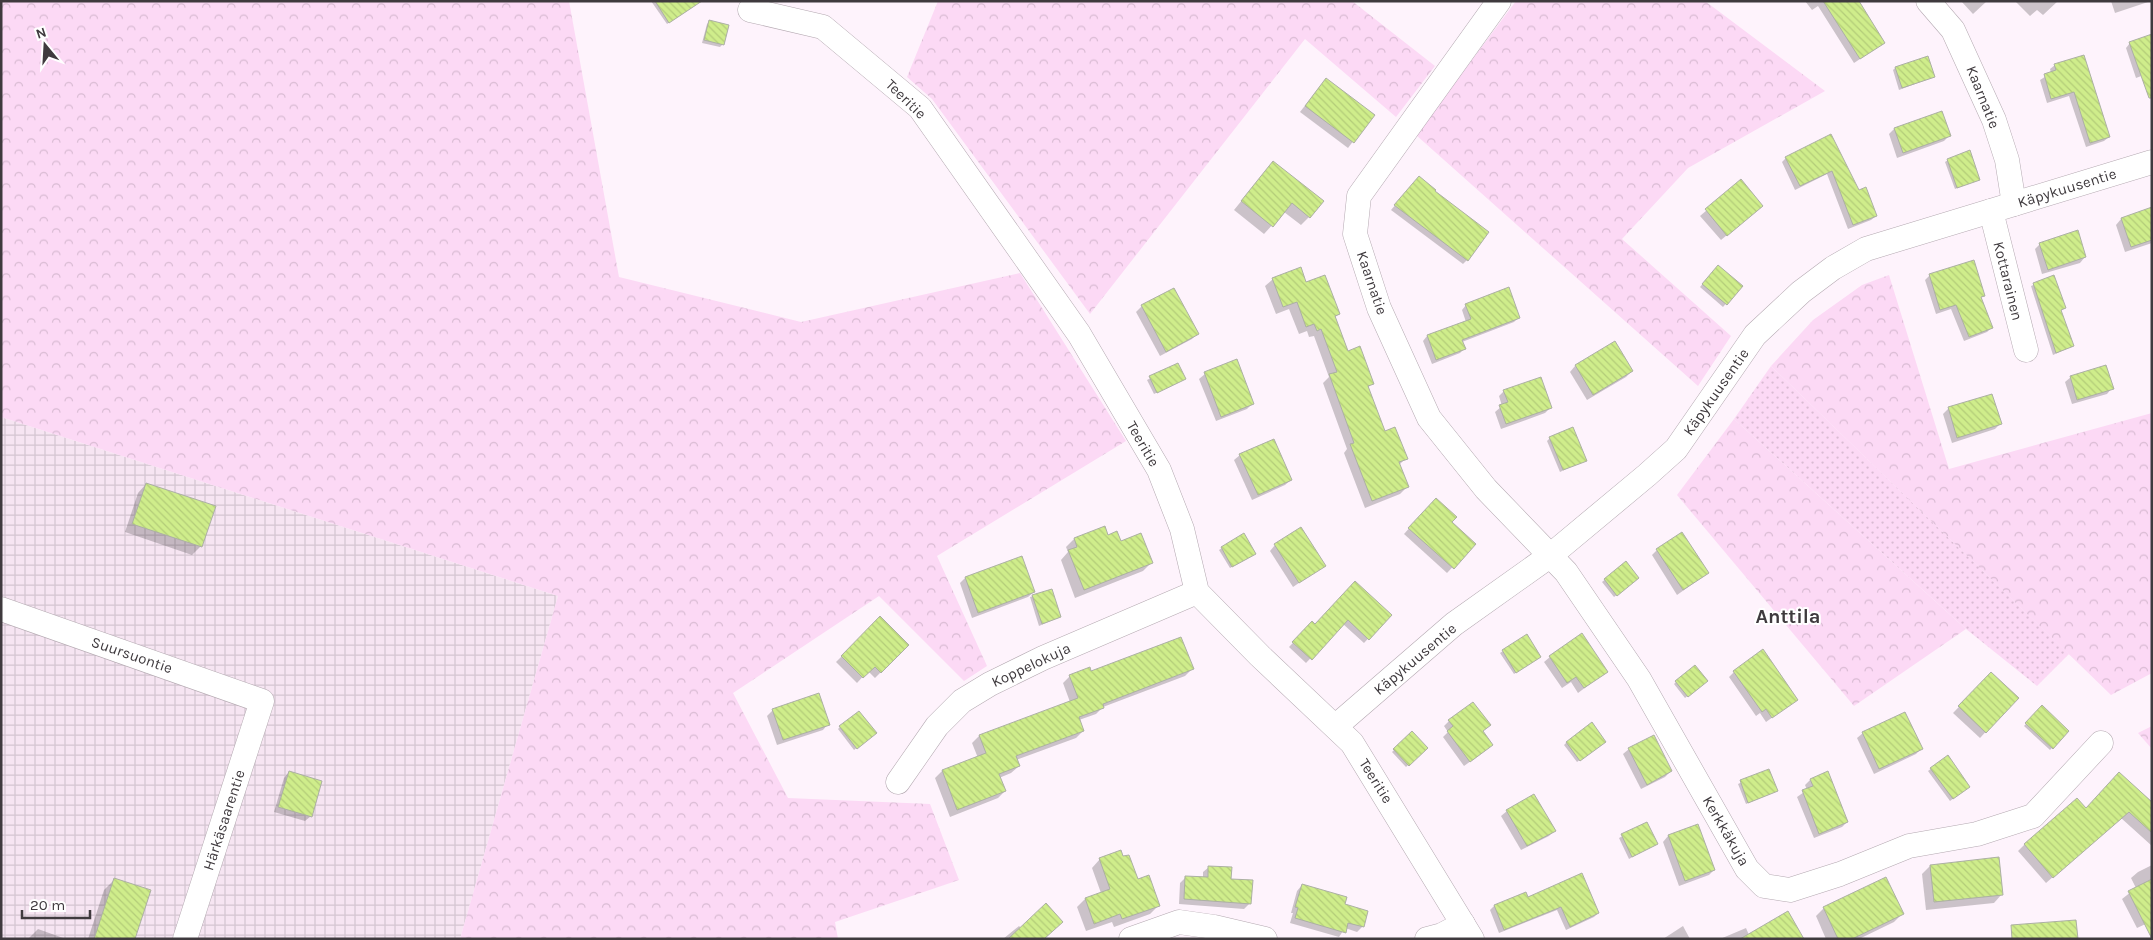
<svg xmlns="http://www.w3.org/2000/svg" width="2153" height="940" viewBox="0 0 2153 940" font-family="Karla,sans-serif">
  <style>
    .industrial { fill: url(#industrial-grid) }
    .grass { fill: url(#grass-dots) }
    .forest { fill: url(#forest-crowns) }
    .shadow { fill: #0003 }
    .building { fill: url(#building-back-hatch); stroke: #acb0a4 }
    .lines { fill: none; stroke-linecap: round; stroke-linejoin: round }
    .minor-casing { stroke: #b4a9b1; stroke-width: 25 }
    .minor { stroke: #fff; stroke-width: 24 }
    .labels { text-anchor: middle; stroke-width: 4; stroke-linejoin: round; paint-order: stroke }
    .street-label { font-size: 15px; fill: #3f3a3e; stroke: #fff }
    .district-label { font-size: 20px; font-weight: bold; fill: #3f3a3e; stroke: #fff }
  </style>
  <defs>
    <pattern id="industrial-grid" width="8" height="8" patternUnits="userSpaceOnUse" patternTransform="scale(1.25)"><rect width="8" height="8" fill="#f6e5f2"/><path d="M0 4h8M4 0v8" fill="none" stroke="#d4c5d1"/></pattern>
    <pattern id="grass-dots" width="8" height="8" patternUnits="userSpaceOnUse" patternTransform="scale(1.25)"><rect width="8" height="8" fill="#fcd9f5"/><path d="M2 2h.1M6 6h.1" fill="none" stroke="#d9bbd3" stroke-width="1.8" stroke-linecap="round"/></pattern>
    <pattern id="forest-crowns" width="20" height="18" patternUnits="userSpaceOnUse" patternTransform="scale(1.25)"><rect width="20" height="18" fill="#fcd9f5"/><path d="M2 6a3 3 0 1 1 6 0M12 15a3 3 0 1 1 6 0" fill="none" stroke="#d9bbd3"/></pattern>
    <pattern id="building-back-hatch" width="6" height="6" patternUnits="userSpaceOnUse" patternTransform="scale(1.25)"><rect width="6" height="6" fill="#cfed8b"/><path d="M-1 5l2 2M0 0l6 6M5-1l2 2" fill="none" stroke="#b3cc79"/></pattern>
  </defs>
  <rect width="100%" height="100%" fill="#fef3fc"/>
  <path class="industrial" d="M1,417l557,179 -98,343h-459z"/>
  <path class="grass" d="M1771,366l298,288 -32,32 -71,-57 -232,-210z"/>
  <g class="forest">
    <path d="M1,1h568l50,276 182,45 219,-49 106,168 -189,115 50,110 -23,15 -85,-85 -146,97 55,105 142,6 29,76 -124,42 3,17h-378l98,-343 -557,-179z"/>
    <path d="M938,1h414l83,65 -39,51 -91,-78 -215,275 -158,-215 -25,-22z"/>
    <path d="M1516,1h189l120,90 -137,77 -66,71 109,97 -33,50 -282,-251z"/>
    <path d="M1889,275l60,194 203,-56v260l-41,22 -340,-329 42,-46 49,-35z"/>
    <path d="M1734,419l232,210 -112,77 -177,-211z"/>
    <path d="M2152,726v23l-14,-16z"/>
  </g>
  <g class="shadow">
    <path d="M651,1h46l-1,4 -29,19z"/>
    <path d="M1805,1h37l42,42 -30,20 -36,-57 -6,4z"/>
    <path d="M1961,1h26l-14,13z"/>
    <path d="M2015,1h43l-15,14 -6,-5 -7,6z"/>
    <path d="M2111,1h40l-36,12z"/>
    <path d="M709,22l18,4 -5,19 -2,2 -18,-4 5,-19z"/>
    <path d="M2130,43l22,29 -16,6 -10,-30z"/>
    <path d="M2055,65l54,72 -5,4 -18,6 -17,-51 -22,7 -7,-23 11,-7 -1,-4z"/>
    <path d="M1895,68l39,9 -35,13 -6,-20z"/>
    <path d="M1321,85l52,30 -25,33 -48,-36z"/>
    <path d="M1894,129l55,7 -5,5 -47,17 -8,-24z"/>
    <path d="M1831,136l27,55 18,25 -5,4 -23,9 -21,-55 -32,16 -13,-28 4,-4z"/>
    <path d="M1948,160l31,19 -24,10 -10,-27z"/>
    <path d="M1273,162l36,55 -8,8 -17,-13 -20,22 -30,-24z"/>
    <path d="M1741,181l15,30 -35,29 -21,-24z"/>
    <path d="M1415,182l52,78 -4,4 -72,-54z"/>
    <path d="M2152,209v34l-27,9 -9,-27 5,-6z"/>
    <path d="M2040,244l45,13 -5,6 -38,11 -7,-25z"/>
    <path d="M1718,266l23,20 -18,21 -23,-20z"/>
    <path d="M1930,275l53,20 -3,3 12,29 -5,5 -23,9 -13,-32 -15,5 -11,-34z"/>
    <path d="M2053,277l11,31 -3,3 12,35 -20,9 -22,-69z"/>
    <path d="M1273,279l33,4 33,31 -5,4 13,34 25,31 -4,5 16,45 22,25 -7,7 8,22 -7,7 -35,14 -21,-55 3,-4 -24,-66 6,-6 -15,-41 -5,1 -2,-6 -8,3 -10,-25 -13,5 -11,-28z"/>
    <path d="M1466,305l52,13 -4,4 -52,20 2,7 -4,4 -28,11 -9,-23 4,-5 39,-14 -4,-12z"/>
    <path d="M1142,306l55,28 -5,5 -32,17 -24,-44z"/>
    <path d="M1615,343l17,28 -6,6 -39,23 -17,-28 5,-6z"/>
    <path d="M1178,364l6,15 -30,15 -7,-14z"/>
    <path d="M1205,374l48,29 -6,6 -31,12 -17,-42z"/>
    <path d="M2071,377l41,11 -5,6 -35,10 -7,-22z"/>
    <path d="M1504,391l46,17 -5,5 -44,16 -6,-17 7,-6 -3,-10z"/>
    <path d="M1991,395l9,29 -5,5 -43,14 -9,-29 5,-5z"/>
    <path d="M1550,438l35,22 -25,12 -13,-31z"/>
    <path d="M1240,455l51,25 -6,5 -33,15 -18,-40z"/>
    <path d="M146,484l55,62 -9,9 -67,-23 13,-39z"/>
    <path d="M1430,505l44,39 -27,29 -43,-39z"/>
    <path d="M1108,537l43,26 -8,8 -68,27 -14,-38 7,-8 -2,-5 8,-8z"/>
    <path d="M1275,545l49,21 -31,21 -23,-36z"/>
    <path d="M1222,548l30,8 -22,12 -11,-18z"/>
    <path d="M1657,550l51,23 -31,22 -25,-40z"/>
    <path d="M1021,557l13,35 -6,5 -56,21 -12,-35 5,-5z"/>
    <path d="M1626,563l10,17 -22,17 -12,-15z"/>
    <path d="M1355,583l35,32 -26,28 -21,-19 -37,39 -17,-16 23,-24 3,2z"/>
    <path d="M1051,590l9,27 -21,9 -9,-29z"/>
    <path d="M880,618l28,27 -33,33 -7,-7 -11,12 -21,-21z"/>
    <path d="M1503,651l34,8 -23,15 -14,-21z"/>
    <path d="M1550,657l56,15 -28,21 -7,-11 -9,6 -18,-26z"/>
    <path d="M1192,669l-7,7 -82,31 -7,7 -17,6 4,11 -7,7 -60,22 3,6 -8,7 -12,5 6,13 -7,7 -48,19 -15,-39 7,-7 36,-13 -6,-15 7,-7 91,-34 -7,-19 7,-7 20,-4z"/>
    <path d="M1734,672l63,28 -31,22 -6,-9 -4,3 -27,-39z"/>
    <path d="M1991,674l26,24 -37,40 -27,-25z"/>
    <path d="M1676,682l28,1 -19,15 -11,-14z"/>
    <path d="M2042,707l26,24 -18,19 -26,-24z"/>
    <path d="M773,710l55,14 -5,6 -46,15 -10,-29z"/>
    <path d="M1449,721l33,11 4,18 -22,16 -21,-29 5,-5 -4,-6z"/>
    <path d="M840,727l33,8 -19,15 -16,-21z"/>
    <path d="M1412,733l14,15 -20,19 -14,-15z"/>
    <path d="M1863,733l58,16 -5,5 -42,20 -17,-36z"/>
    <path d="M1566,743l37,1 -26,18 -13,-17z"/>
    <path d="M1629,749l42,22 -6,6 -24,12 -18,-35z"/>
    <path d="M1947,757l19,32 -16,12 -22,-30z"/>
    <path d="M1768,770l8,21 -30,13 -8,-20z"/>
    <path d="M289,772l22,44 -6,5 -31,-9 10,-34z"/>
    <path d="M1810,780l37,42 -5,5 -28,11 -17,-41 10,-7 -2,-5z"/>
    <path d="M2152,804v42l-31,-28 -75,65 -28,-32 7,-7 61,-34z"/>
    <path d="M1507,811l47,20 -5,5 -28,14 -20,-34z"/>
    <path d="M1646,824l10,20 -27,15 -10,-21z"/>
    <path d="M1698,825l16,45 -5,5 -30,11 -16,-44 5,-6z"/>
    <path d="M1100,859l37,22 22,24 -9,9 -36,13 -2,-5 -26,9 -9,-24 8,-8 16,-6 -9,-25z"/>
    <path d="M2152,865v56l-15,7 -15,-29 14,-11 -5,-10 7,-6z"/>
    <path d="M1930,866l72,28 -8,9 -68,7 -4,-36z"/>
    <path d="M1209,867l21,13 20,23 -6,6 -65,-5 1,-21 6,-6 17,1v-6z"/>
    <path d="M115,879l19,60h-46l16,-49z"/>
    <path d="M1302,885l41,20 20,21 -6,6 -12,-4 -6,9 -49,-14 3,-10h-2l6,-22z"/>
    <path d="M1525,893l2,6 71,14 -4,4 -28,13 -9,-20 -58,23 -9,-23 4,-4z"/>
    <path d="M1824,908l78,6 -8,8 -35,17h-33l-10,-23z"/>
    <path d="M1019,926l2,2 20,11h-38z"/>
    <path d="M1683,926l7,13h-27z"/>
    <path d="M1746,928l3,7 54,4h-83z"/>
    <path d="M38,929l28,10h-38z"/>
  </g>
  <g class="building">
    <path d="M655,1h47l-33,22z"/>
    <path d="M1823,1h36l26,42 -25,16z"/>
    <path d="M709,20l20,5 -5,20 -20,-5z"/>
    <path d="M2152,34v64h-3l-20,-56z"/>
    <path d="M2084,55l26,82 -20,6 -16,-51 -23,7 -7,-25 12,-4 -2,-6z"/>
    <path d="M1928,56l7,21 -33,11 -7,-21z"/>
    <path d="M1326,78l49,37 -21,28 -49,-37z"/>
    <path d="M1942,111l9,25 -48,17 -9,-25z"/>
    <path d="M1831,134l28,56 7,-3 11,29 -24,9 -21,-54 -32,15 -15,-29z"/>
    <path d="M1970,150l10,30 -23,8 -10,-29z"/>
    <path d="M1273,161l51,40 -14,17 -18,-15 -19,24 -32,-26z"/>
    <path d="M1419,176l17,14 -1,1 54,41 -21,29 -74,-56z"/>
    <path d="M1741,179l22,27 -36,30 -22,-27z"/>
    <path d="M2152,207v33l-21,7 -10,-29z"/>
    <path d="M2078,230l8,27 -38,13 -9,-27z"/>
    <path d="M1974,260l11,36 -4,1 12,31 -24,9 -13,-32 -16,5 -11,-36z"/>
    <path d="M1718,265l25,21 -16,19 -25,-21z"/>
    <path d="M1301,267l5,15 19,-7 15,39 -5,2 13,35 12,-5 14,38 -6,2 17,45 10,-4 13,32 -9,3 10,25 -37,14 -22,-57 4,-1 -25,-69 8,-2 -16,-43 -4,2 -3,-7 -8,3 -9,-25 -14,5 -11,-29z"/>
    <path d="M2054,275l12,33 -5,2 13,36 -18,7 -23,-70z"/>
    <path d="M1509,287l11,31 -58,22 4,9 -30,11 -9,-25 44,-16 -6,-15z"/>
    <path d="M1174,288l25,46 -33,18 -25,-47z"/>
    <path d="M1615,341l18,30 -40,24 -18,-30z"/>
    <path d="M1237,359l17,45 -33,13 -17,-45z"/>
    <path d="M1178,363l8,16 -29,14 -8,-17z"/>
    <path d="M2106,365l8,24 -37,11 -7,-24z"/>
    <path d="M1541,377l11,31 -46,16 -7,-19 9,-3 -5,-12z"/>
    <path d="M1992,394l10,30 -45,14 -9,-31z"/>
    <path d="M1573,427l14,34 -24,9 -14,-33z"/>
    <path d="M1274,439l18,41 -34,15 -19,-41z"/>
    <path d="M146,483l70,23 -14,41 -70,-23z"/>
    <path d="M1436,498l21,19 -5,5 24,22 -22,25 -46,-41z"/>
    <path d="M1105,526l3,9 9,-4 4,10 20,-8 12,30 -69,27 -16,-40 9,-3 -3,-9z"/>
    <path d="M1301,527l25,39 -27,17 -25,-39z"/>
    <path d="M1682,532l27,41 -26,17 -27,-41z"/>
    <path d="M1244,533l12,21 -24,13 -11,-20z"/>
    <path d="M1022,556l13,36 -57,21 -13,-36z"/>
    <path d="M1626,561l13,17 -22,18 -13,-17z"/>
    <path d="M1355,581l37,34 -23,25 -21,-20 -36,40 -20,-18 20,-21 3,3z"/>
    <path d="M1052,589l9,28 -19,7 -10,-29z"/>
    <path d="M880,616l29,29 -28,28 -6,-6 -12,11 -22,-22z"/>
    <path d="M1582,633l26,39 -24,16 -8,-11 -9,6 -18,-27z"/>
    <path d="M1527,634l14,23 -25,16 -14,-23z"/>
    <path d="M1181,637l13,32 -91,35 1,4 -25,9 5,14 -68,25 4,10 -21,8 7,17 -49,19 -15,-40 44,-17 -7,-18 99,-37 -9,-23 21,-8 1,4z"/>
    <path d="M1763,649l35,51 -26,18 -6,-9 -4,3 -29,-41z"/>
    <path d="M1695,665l13,16 -20,16 -13,-16z"/>
    <path d="M1991,672l28,26 -33,35 -28,-27z"/>
    <path d="M819,693l11,32 -47,15 -11,-31z"/>
    <path d="M1473,702l18,23 -8,6 10,14 -23,17 -23,-31 6,-5 -5,-6z"/>
    <path d="M2042,705l27,26 -16,18 -28,-26z"/>
    <path d="M859,711l18,22 -20,16 -18,-23z"/>
    <path d="M1905,712l18,37 -44,20 -17,-37z"/>
    <path d="M1592,722l14,20 -26,19 -14,-19z"/>
    <path d="M1412,731l16,17 -19,18 -16,-17z"/>
    <path d="M1654,735l18,36 -25,14 -19,-37z"/>
    <path d="M1948,755l22,32 -17,12 -23,-31z"/>
    <path d="M1769,769l9,22 -30,12 -8,-23z"/>
    <path d="M289,771l33,10 -10,36 -34,-10z"/>
    <path d="M1828,771l20,51 -29,12 -17,-44 11,-4 -3,-7z"/>
    <path d="M2119,772l33,30v31l-23,-21 -76,66 -29,-34 53,-46 9,10z"/>
    <path d="M1534,794l22,37 -29,15 -21,-36z"/>
    <path d="M1647,822l11,22 -26,13 -11,-23z"/>
    <path d="M1698,824l17,46 -30,11 -17,-46z"/>
    <path d="M1121,850l2,6 6,-1 9,24 11,-4 11,31 -38,13 -2,-5 -26,10 -9,-26 25,-9 -11,-31z"/>
    <path d="M1999,857l4,38 -69,7 -4,-37z"/>
    <path d="M1208,866l24,1 -1,12 22,1 -2,24 -67,-5 1,-23 23,1z"/>
    <path d="M1582,873l17,40 -29,14 -9,-20 -57,23 -10,-25 32,-13 2,5z"/>
    <path d="M1886,877l18,37 -52,25h-14l-15,-32z"/>
    <path d="M114,878l37,12 -16,49h-41z"/>
    <path d="M2152,879v60l-24,-48z"/>
    <path d="M1302,884l45,13 -2,7 23,7 -4,16 -16,-4 -2,10 -51,-15 3,-10 -3,-1z"/>
    <path d="M1046,903l17,19 -19,17h-36z"/>
    <path d="M1788,911l16,28h-64z"/>
    <path d="M2076,920l2,19h-66l-1,-14z"/>
  </g>
  <g class="lines">
    <g class="minor-casing">
      <g id="minor">
        <path d="M1499,1l-140,195 -4,38 24,74 50,110 57,71 80,83 73,107 108,190 17,17 26,4 50,-16 69,-28 68,-12 56,-18 68,-73"/>
        <path d="M1928,1l25,29 41,90 13,40 7,44"/>
        <path d="M750,10l73,17 97,81 159,226 80,136 23,59 15,63 63,64 92,87 120,196"/>
        <path d="M1991,211l35,139"/>
        <path d="M1,609l261,92 -77,238"/>
        <path d="M1336,726l118,-102 97,-69 96,-80 29,-26 79,-114 46,-43 32,-24 33,-19 286,-87"/>
        <path d="M898,782l39,-56 25,-25 28,-17 53,-26 154,-66"/>
        <path d="M1131,939l48,-17 35,5 51,12"/>
        <path d="M1427,939l15,-4 21,-11"/>
      </g>
    </g>
    <use href="#minor" class="minor"/>
  </g>
  <g class="labels">
    <g class="street-label">
      <text transform="translate(1983 97) rotate(68)" y="5">Kaarnatie</text>
      <text transform="translate(906 99) rotate(44)" y="5">Teeritie</text>
      <text transform="translate(2067 188) rotate(-17)" y="5">Käpykuusentie</text>
      <text transform="translate(2008 281) rotate(76)" y="5">Kottarainen</text>
      <text transform="translate(1372 283) rotate(71)" y="5">Kaarnatie</text>
      <text transform="translate(1716 392) rotate(-55)" y="5">Käpykuusentie</text>
      <text transform="translate(1143 444) rotate(60)" y="5">Teeritie</text>
      <text transform="translate(132 655) rotate(19)" y="5">Suursuontie</text>
      <text transform="translate(1415 659) rotate(-40)" y="5">Käpykuusentie</text>
      <text transform="translate(1031 665) rotate(-25)" y="5">Koppelokuja</text>
      <text transform="translate(1376 781) rotate(58)" y="5">Teeritie</text>
      <text transform="translate(224 820) rotate(-72)" y="5">Härkäsaarentie</text>
      <text transform="translate(1726 831) rotate(60)" y="5">Kerkkäkuja</text>
    </g>
    <g class="district-label">
      <text x="1788" y="623">Anttila</text>
    </g>
  </g>
  <rect width="2153" height="940" fill="none" stroke="#3f3a3e" stroke-width="5"/>
  <g transform="translate(45 45) rotate(342)" stroke="#ffffff" stroke-width="4" paint-order="stroke">
  <path d="M0-4L9 19L0 12L-9 19Z" fill="#3f3a3e"/>
  <text y="-8" font-size="14" font-weight="bold" text-anchor="middle" fill="#3f3a3e">N</text>
  </g>
  <path d="M22 910v8h68v-8" fill="none" stroke="#3f3a3e" stroke-width="2.5"/>
  <text x="30" y="910" font-size="15" fill="#3f3a3e" stroke="#ffffff" stroke-width="4" paint-order="stroke">20 m</text>
</svg>
